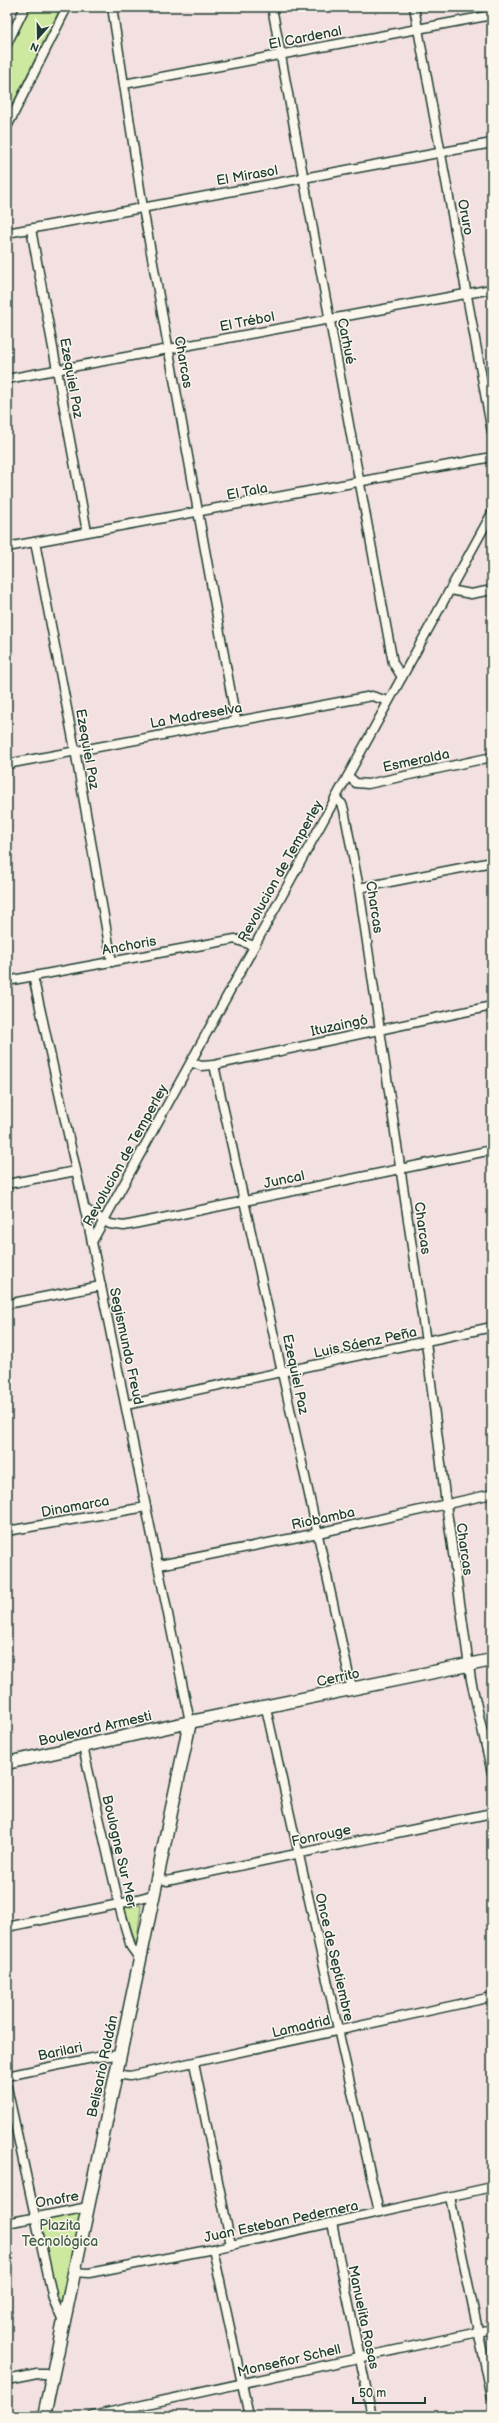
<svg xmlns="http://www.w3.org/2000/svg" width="499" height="2423" viewBox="0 0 499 2423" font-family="'Balsamiq Sans',sans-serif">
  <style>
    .green { fill: #cde89f; stroke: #76926a }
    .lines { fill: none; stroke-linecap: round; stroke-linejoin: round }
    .street-casing { stroke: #1f3d34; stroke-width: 11 }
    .secondary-casing { stroke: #1f3d34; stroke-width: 15 }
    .street { stroke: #fbf7ec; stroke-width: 8 }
    .secondary { stroke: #fbf7ec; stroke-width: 12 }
    .labels { text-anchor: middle; stroke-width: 3; stroke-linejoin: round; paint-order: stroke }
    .street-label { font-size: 14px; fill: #1f3d34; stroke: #fbf7ec }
    .park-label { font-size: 14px; fill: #425f49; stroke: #fbf7ec }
  </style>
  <rect width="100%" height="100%" fill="#f3e0e1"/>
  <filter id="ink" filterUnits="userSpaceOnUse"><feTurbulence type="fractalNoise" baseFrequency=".025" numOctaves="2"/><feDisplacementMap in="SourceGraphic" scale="8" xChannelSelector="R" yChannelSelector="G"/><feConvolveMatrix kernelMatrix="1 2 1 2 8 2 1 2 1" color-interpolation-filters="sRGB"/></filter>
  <g filter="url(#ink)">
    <g class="green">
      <path d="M29,7h32l-54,108v-64z"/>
      <path d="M141,1905l-4,35 -2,1 -10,-33z"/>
      <path d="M88,2207l-25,115 -29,-105z"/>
    </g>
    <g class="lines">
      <g class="street-casing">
        <g id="street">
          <path d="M112,7l31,201 93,513"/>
          <path d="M272,7l121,656 9,14"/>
          <path d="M414,7l78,425"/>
          <path d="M7,44l18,-37"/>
          <path d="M124,84l368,-69"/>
          <path d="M7,127l60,-120"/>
          <path d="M31,229l56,303"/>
          <path d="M7,233l485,-90"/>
          <path d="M7,379l485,-90"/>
          <path d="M35,542l40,208 37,212"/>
          <path d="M7,547l485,-90"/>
          <path d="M450,590l21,4 21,-4"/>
          <path d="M7,764l365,-68 16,5"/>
          <path d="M348,776l8,7 12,1 124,-27"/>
          <path d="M335,798l7,6 2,6 15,78 67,454 20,162 25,176 21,93"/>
          <path d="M359,888l133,-26"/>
          <path d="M33,976l59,266 98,480"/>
          <path d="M7,981l228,-42 19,7"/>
          <path d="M191,1062l10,4 13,-1 278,-59"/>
          <path d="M214,1065l138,624"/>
          <path d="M7,1184l69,-13"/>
          <path d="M85,1209l25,15 14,2 368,-76"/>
          <path d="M92,1242l400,-729"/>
          <path d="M7,1304l94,-18"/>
          <path d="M126,1405l366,-78"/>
          <path d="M7,1531l139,-24"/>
          <path d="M159,1565l159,-32 174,-39"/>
          <path d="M266,1708l113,504"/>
          <path d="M83,1747l38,166 10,34 8,11"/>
          <path d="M156,1877l11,4 325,-68"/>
          <path d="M7,1927l112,-23 33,-9"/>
          <path d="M194,2063l37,182"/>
          <path d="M116,2074l14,2 362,-79"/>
          <path d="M7,2076l90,-19 23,-2"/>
          <path d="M7,2087l46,212 10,23"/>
          <path d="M450,2197l42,200"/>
          <path d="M7,2223l81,-16"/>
          <path d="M332,2223l40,193"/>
          <path d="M213,2249l36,167"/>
          <path d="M74,2272l15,1 124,-24 279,-62"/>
          <path d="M7,2380l30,-6h15"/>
          <path d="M92,2416l400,-87"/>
        </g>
      </g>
      <g class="secondary-casing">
        <g id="secondary">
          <path d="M7,1763l183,-41 302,-62"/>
          <path d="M44,2416l146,-694"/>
        </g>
      </g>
      <use href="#street" class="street"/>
      <use href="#secondary" class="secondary"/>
    </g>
  </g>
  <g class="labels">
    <g class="street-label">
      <text transform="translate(305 37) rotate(-11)" y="5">El Cardenal</text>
      <text transform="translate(247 175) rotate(-10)" y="5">El Mirasol</text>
      <text transform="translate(466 217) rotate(79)" y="5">Oruro</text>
      <text transform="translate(247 321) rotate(-11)" y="5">El Trébol</text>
      <text transform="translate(347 341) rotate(79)" y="5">Carhué</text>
      <text transform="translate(184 362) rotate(80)" y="5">Charcas</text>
      <text transform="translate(72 378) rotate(80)" y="5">Ezequiel Paz</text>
      <text transform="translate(247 491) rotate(-11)" y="5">El Tala</text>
      <text transform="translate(196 715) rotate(-10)" y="5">La Madreselva</text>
      <text transform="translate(88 749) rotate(80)" y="5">Ezequiel Paz</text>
      <text transform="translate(416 760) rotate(-12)" y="5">Esmeralda</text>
      <text transform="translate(280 871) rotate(-61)" y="5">Revolucion de Temperley</text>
      <text transform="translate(375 907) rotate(81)" y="5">Charcas</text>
      <text transform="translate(129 945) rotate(-10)" y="5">Anchoris</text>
      <text transform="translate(339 1025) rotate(-12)" y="5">Ituzaingó</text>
      <text transform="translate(125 1155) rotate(-61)" y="5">Revolucion de Temperley</text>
      <text transform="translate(284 1179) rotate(-12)" y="5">Juncal</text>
      <text transform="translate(423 1228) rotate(82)" y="5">Charcas</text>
      <text transform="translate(365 1342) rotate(-12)" y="5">Luis Sáenz Peña</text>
      <text transform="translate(127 1346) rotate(78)" y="5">Segismundo Freud</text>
      <text transform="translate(296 1374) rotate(78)" y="5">Ezequiel Paz</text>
      <text transform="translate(75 1506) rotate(-10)" y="5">Dinamarca</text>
      <text transform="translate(323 1518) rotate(-12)" y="5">Riobamba</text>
      <text transform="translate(465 1549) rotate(82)" y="5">Charcas</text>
      <text transform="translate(338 1677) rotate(-12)" y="5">Cerrito</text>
      <text transform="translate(95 1728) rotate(-13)" y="5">Boulevard Armesti</text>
      <text transform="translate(321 1835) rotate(-12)" y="5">Fonrouge</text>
      <text transform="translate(120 1851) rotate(77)" y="5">Boulogne Sur Mer</text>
      <text transform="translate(335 1957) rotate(77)" y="5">Once de Septiembre</text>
      <text transform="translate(301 2026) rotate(-13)" y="5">Lamadrid</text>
      <text transform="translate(60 2051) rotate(-12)" y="5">Barilari</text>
      <text transform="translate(102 2066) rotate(-78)" y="5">Belisario Roldán</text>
      <text transform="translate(57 2199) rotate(-10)" y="5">Onofre</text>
      <text transform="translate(281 2221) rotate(-12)" y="5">Juan Esteban Pedernera</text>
      <text transform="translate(364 2317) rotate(78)" y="5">Manuelita Rosas</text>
      <text transform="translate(289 2360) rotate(-13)" y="5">Monseñor Schell</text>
    </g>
    <g class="park-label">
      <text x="60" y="2230">Plazita<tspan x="60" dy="16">Tecnológica</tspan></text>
    </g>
  </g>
  <rect width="499" height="2423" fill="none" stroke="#fbf7ec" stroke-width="24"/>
  <rect x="12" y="12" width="475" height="2399" fill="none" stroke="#1f3d34" stroke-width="1.5" filter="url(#ink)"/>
  <g transform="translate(38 38) rotate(200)" stroke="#fbf7ec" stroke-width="3" paint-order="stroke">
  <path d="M0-3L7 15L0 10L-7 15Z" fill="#1f3d34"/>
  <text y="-6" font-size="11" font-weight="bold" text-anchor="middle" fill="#1f3d34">N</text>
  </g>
  <path d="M353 2397v6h72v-6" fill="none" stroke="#1f3d34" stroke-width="2"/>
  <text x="359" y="2397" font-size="12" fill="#1f3d34" stroke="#fbf7ec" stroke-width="3" paint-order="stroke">50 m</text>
</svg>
